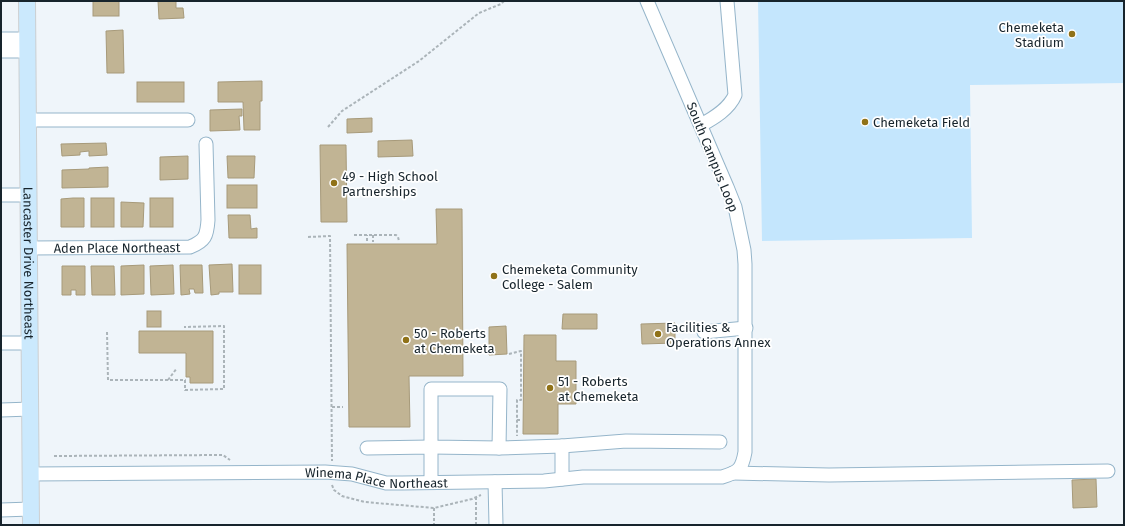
<svg xmlns="http://www.w3.org/2000/svg" width="1125" height="526" viewBox="0 0 1125 526" font-family="'Fira Sans',sans-serif">
  <style>
    .green { fill: #c4e6fd }
    .building { fill: #c1b494; stroke: #a79a7a }
    .lines { fill: none; stroke-linecap: round; stroke-linejoin: round }
    .minor-casing { stroke: #95b5ca; stroke-width: 15 }
    .major-casing { stroke: #cccfd1; stroke-width: 18 }
    .path { stroke: #abb4b9; stroke-width: 2; stroke-dasharray: 3 2; stroke-linecap: butt }
    .minor { stroke: #fff; stroke-width: 13 }
    .major { stroke: #cbe9fd; stroke-width: 16 }
    .poi-dot { fill: #907218; stroke: #fff; stroke-width: 1.5 }
    .labels { text-anchor: middle; stroke-width: 3.5; stroke-linejoin: round; paint-order: stroke }
    .poi-label { font-size: 13px; fill: #17242c; stroke: #fff; text-anchor: start }
    .street-label { font-size: 13px; fill: #17242c; stroke: #fff }
  </style>
  <rect width="100%" height="100%" fill="#eff5fa"/>
  <path class="green" d="M758,1h366v82l-154,2 2,153 -210,3z"/>
  <g class="building">
    <rect x="93" y="1" width="26" height="15"/>
    <path d="M158,1h18v7h7l1,10 -25,1z"/>
    <path d="M123,30l1,43h-17l-1,-42z"/>
    <path d="M262,81v20h-2v29h-16l-1,-28h-25v-20z"/>
    <rect x="137" y="82" width="47" height="20"/>
    <path d="M242,109v7h-3l1,14 -30,1v-21z"/>
    <path d="M372,118v14l-25,1v-14z"/>
    <path d="M412,140l1,16 -35,1v-16z"/>
    <path d="M106,143l1,12 -18,1v-5l-9,1v3l-18,1 -1,-12z"/>
    <path d="M320,145h26l1,77h-26z"/>
    <path d="M188,156v23l-28,1v-23z"/>
    <path d="M227,156h28l-1,22h-26z"/>
    <path d="M108,167v20l-46,1v-18l27,-1v-1z"/>
    <rect x="227" y="185" width="30" height="23"/>
    <path d="M73,198h11v29h-23v-28z"/>
    <rect x="91" y="198" width="23" height="29"/>
    <rect x="150" y="198" width="23" height="29"/>
    <path d="M121,202l23,1 -1,24h-22z"/>
    <path d="M436,209h26l1,167h-54l1,51h-61l-2,-183h90z"/>
    <path d="M228,215h22l1,14 6,-1v10h-28z"/>
    <path d="M232,264l1,28h-14v2l-8,1 -2,-30z"/>
    <path d="M144,265v29l-23,1v-29z"/>
    <path d="M173,265l1,29 -23,1 -1,-29z"/>
    <path d="M180,265h22l1,28h-8l-1,-4h-5l1,5 -9,1z"/>
    <rect x="239" y="265" width="22" height="29"/>
    <path d="M62,266h23v29h-9v-5h-5v5h-9z"/>
    <path d="M91,266h23l1,29h-23z"/>
    <rect x="147" y="311" width="14" height="16"/>
    <path d="M563,314h34v15h-35z"/>
    <path d="M675,323v20l-33,1 -1,-20z"/>
    <path d="M506,326l1,28 -18,1v-28z"/>
    <path d="M139,331h74v52h-23v-6h-4v-24h-47z"/>
    <path d="M524,335h32v26h20v43h-18v30h-35z"/>
    <path d="M1096,479l1,28 -24,1 -1,-28z"/>
  </g>
  <g class="lines">
    <g class="minor-casing">
      <g id="minor">
        <path d="M1,39h26"/>
        <path d="M1,51h26"/>
        <path d="M28,120h160"/>
        <path d="M701,125c13,-7 28,-16 34,-30l-8,-94"/>
        <path d="M1,195h28"/>
        <path id="s1" d="M29,248l161,-1c15,-6 17,-11 18,-27l-2,-76"/>
        <path d="M704,332l42,-4"/>
        <path d="M1,343h29"/>
        <path d="M431,389h69l-1,59 -68,-1z"/>
        <path d="M1,410l30,-1"/>
        <path d="M562,446l64,-5 94,1"/>
        <path d="M367,448l64,-1v35"/>
        <path d="M499,448l63,-2v33"/>
        <path d="M733,473l96,2 279,-4"/>
        <path id="s2" d="M31,474l294,-2 27,2 34,9h16l142,-2 39,-4h139c17,-5 20,-8 23,-25v-188l-1,-14 -9,-43 -8,-20 -80,-186"/>
        <path d="M495,482l1,43"/>
        <path d="M1,510l30,-1"/>
      </g>
    </g>
    <g class="major-casing">
      <g id="major">
        <path id="s3" d="M27,1l4,524"/>
      </g>
    </g>
    <g class="path">
      <path d="M328,127l14,-16 77,-50 60,-48 22,-9 3,-3"/>
      <path d="M354,235h42l2,2 1,4"/>
      <path d="M373,235v7"/>
      <path d="M308,237l22,-1 2,225"/>
      <path d="M367,241v-6"/>
      <path d="M107,332l1,48h77v10l39,-1v-63l-40,1"/>
      <path d="M509,354l12,-3v49h-4v36"/>
      <path d="M168,380l9,-12"/>
      <path d="M332,407h11"/>
      <path d="M517,420h5"/>
      <path d="M54,456l169,-1 7,5"/>
      <path d="M332,485l2,5 8,6 23,6 69,6 38,-9 9,-4"/>
      <path d="M434,508v17"/>
      <path d="M476,525v-28"/>
    </g>
    <use href="#minor" class="minor"/>
    <use href="#major" class="major"/>
  </g>
  <g class="poi-dot">
    <circle cx="1072" cy="34" r="4"/>
    <circle cx="865" cy="122" r="4"/>
    <circle cx="334" cy="183" r="4"/>
    <circle cx="494" cy="276" r="4"/>
    <circle cx="658" cy="334" r="4"/>
    <circle cx="406" cy="340" r="4"/>
    <circle cx="550" cy="388" r="4"/>
  </g>
  <g class="labels">
    <g class="poi-label">
      <text x="1064" y="32" text-anchor="end">Chemeketa<tspan x="1064" dy="15">Stadium</tspan></text>
      <text x="873" y="127">Chemeketa Field</text>
      <text x="342" y="181">49 - High School<tspan x="342" dy="15">Partnerships</tspan></text>
      <text x="502" y="274">Chemeketa Community<tspan x="502" dy="15">College - Salem</tspan></text>
      <text x="666" y="332">Facilities &amp;<tspan x="666" dy="15">Operations Annex</tspan></text>
      <text x="414" y="338">50 - Roberts<tspan x="414" dy="15">at Chemeketa</tspan></text>
      <text x="558" y="386">51 - Roberts<tspan x="558" dy="15">at Chemeketa</tspan></text>
    </g>
    <g class="street-label">
      <text transform="translate(713 157) rotate(68)" y="5">South Campus Loop</text>
      <text dy="5" stroke="none"><textPath href="#s1" startOffset="88">Aden Place Northeast</textPath></text>
      <text dy="5" stroke="none"><textPath href="#s3" startOffset="262">Lancaster Drive Northeast</textPath></text>
      <text dy="5" stroke="none"><textPath href="#s2" startOffset="346">Winema Place Northeast</textPath></text>
    </g>
  </g>
  <rect width="1125" height="526" fill="none" stroke="#17242c" stroke-width="4"/>
</svg>
